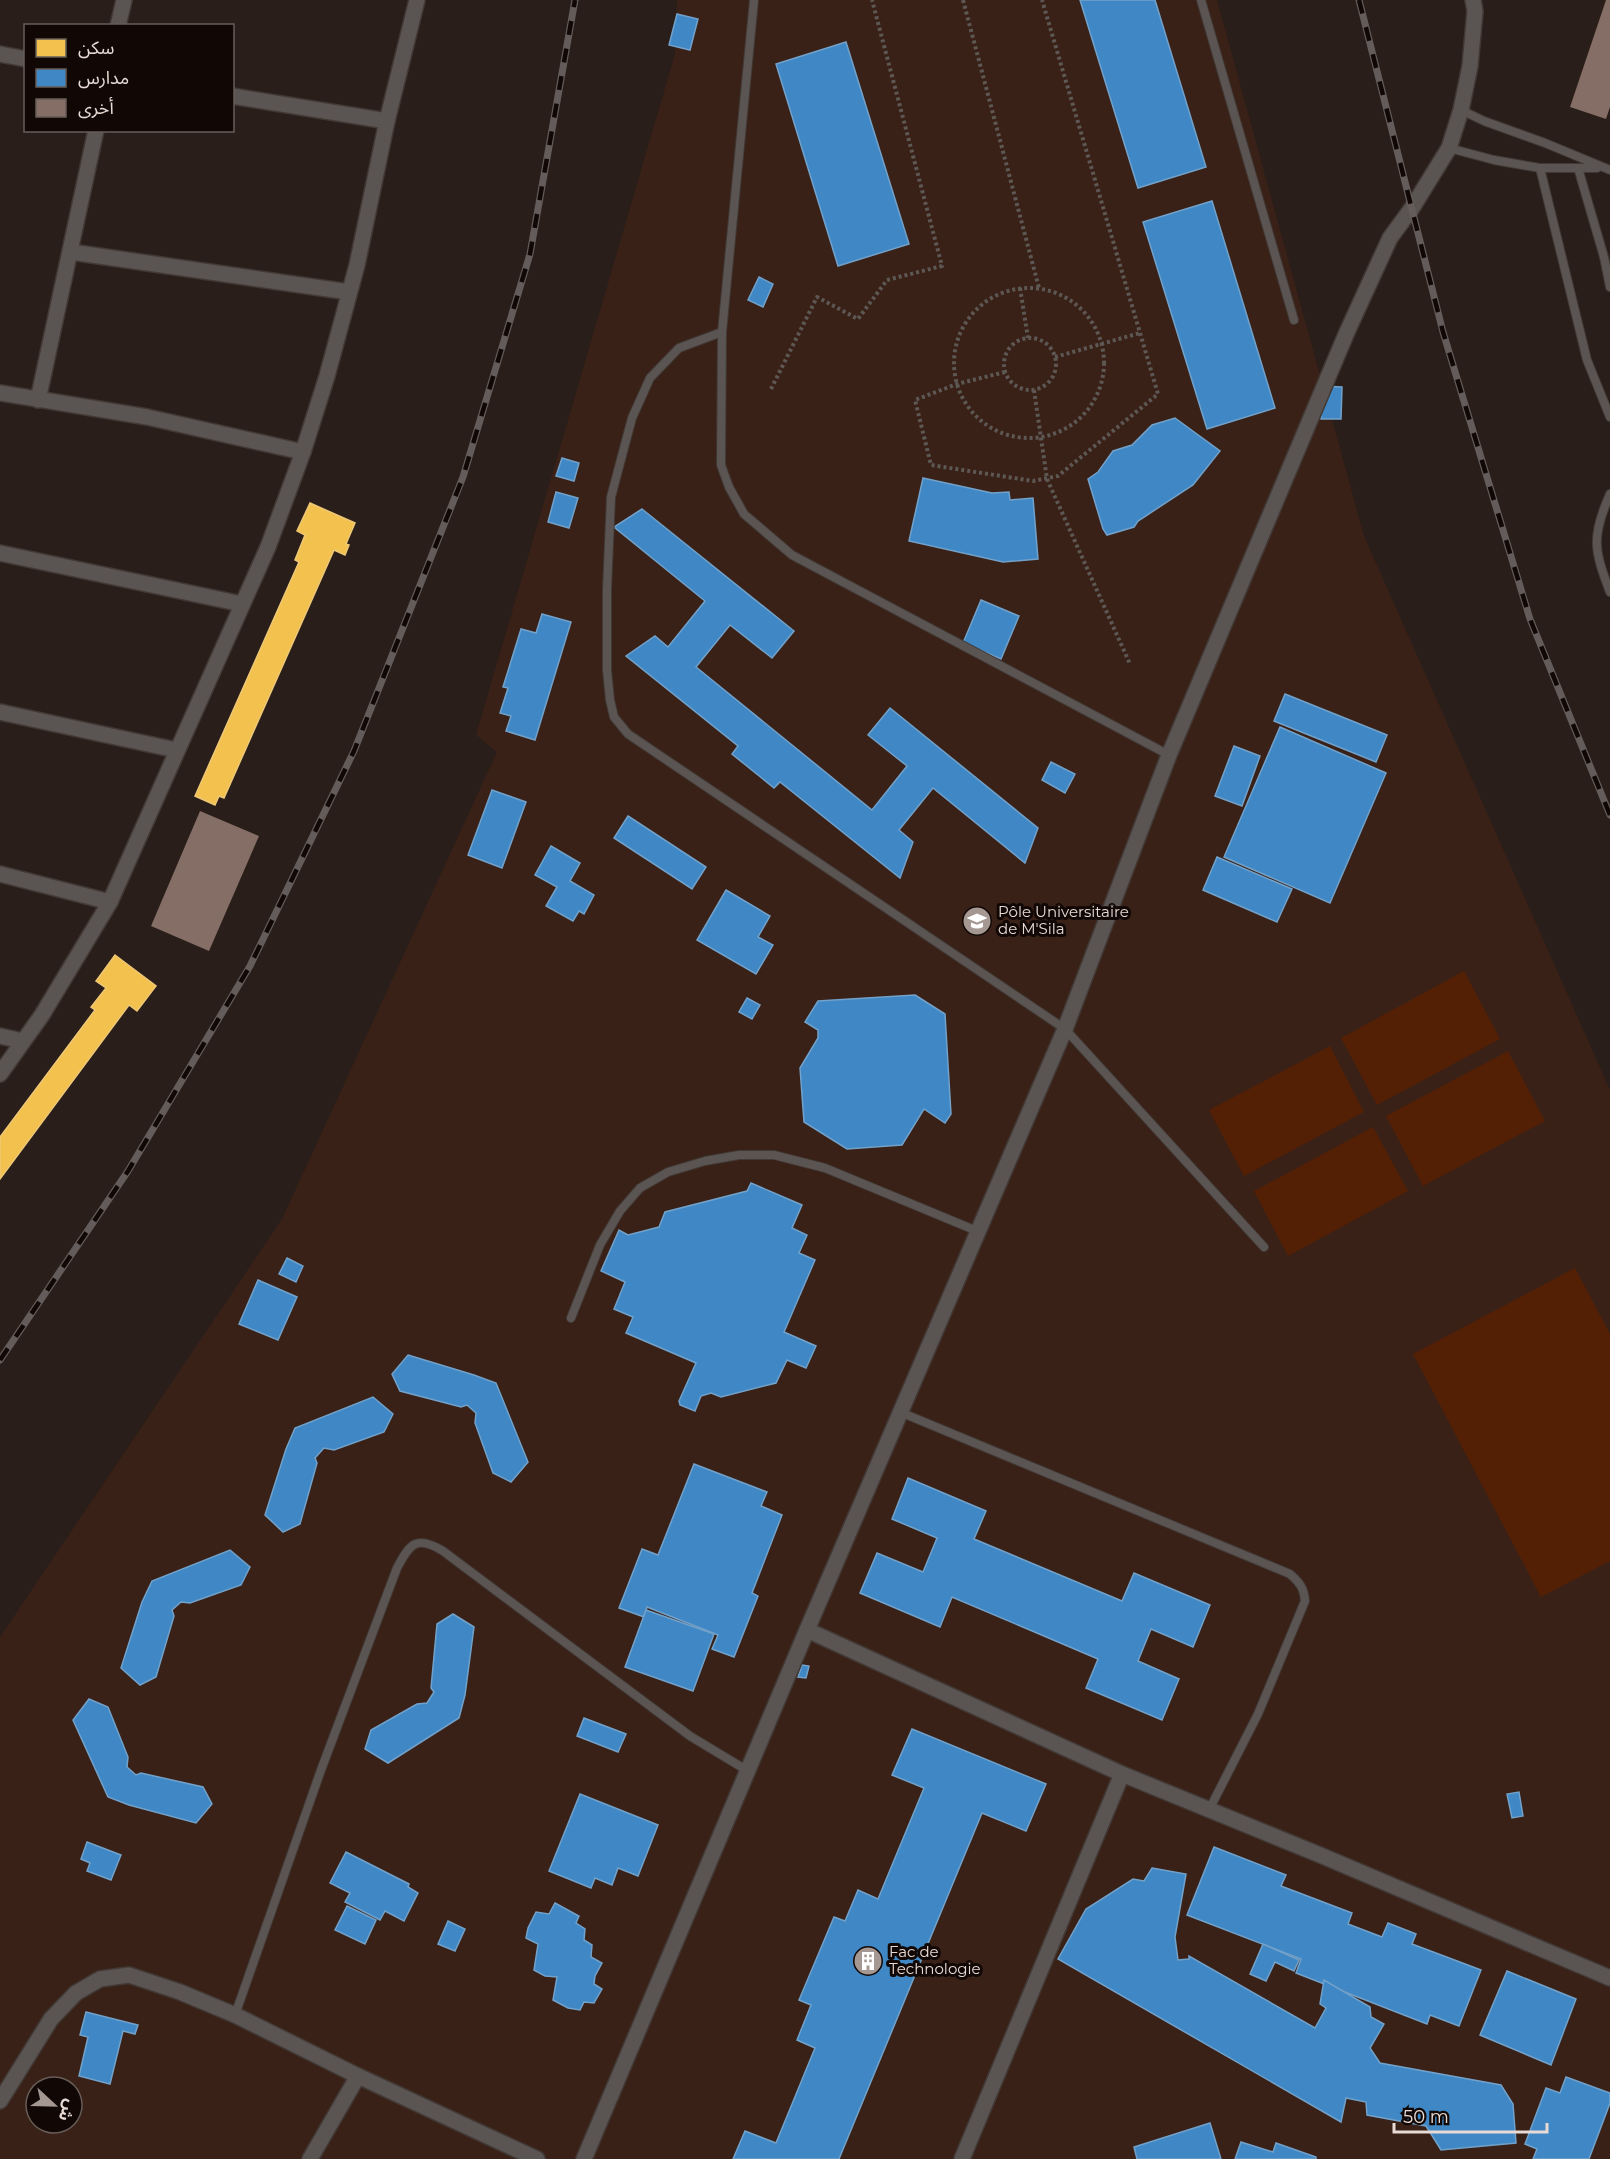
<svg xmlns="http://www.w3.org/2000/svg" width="1610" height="2159" viewBox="0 0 1610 2159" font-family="Montserrat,'Noto Sans Arabic',sans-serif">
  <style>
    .built { fill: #392117; fill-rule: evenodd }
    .green { fill: #532006 }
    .homes { fill: #f2c14e; stroke: #efc876; stroke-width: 1.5 }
    .schools { fill: #3f88c5; stroke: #72a1ca; stroke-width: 1.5 }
    .building { fill: #846e65 }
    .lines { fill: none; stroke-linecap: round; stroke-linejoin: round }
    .lane-casing { stroke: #423935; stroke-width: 10 }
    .street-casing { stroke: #423935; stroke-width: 18 }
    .path { stroke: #5e5855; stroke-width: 4; stroke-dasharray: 3 3; stroke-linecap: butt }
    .lane { stroke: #5a5553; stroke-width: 8 }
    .street { stroke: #5a5553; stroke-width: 15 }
    .rail-casing { stroke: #635c5a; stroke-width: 7 }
    .rail { stroke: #110805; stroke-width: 4.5; stroke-dasharray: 14; stroke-linecap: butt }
    .labels { text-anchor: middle; stroke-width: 6; stroke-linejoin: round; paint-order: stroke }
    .poi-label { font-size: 15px; fill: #e8dad4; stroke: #110805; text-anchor: start }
  </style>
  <rect width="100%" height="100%" fill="#291e19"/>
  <path class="built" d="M677,0h540l147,536 246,554v1069h-1610v-522l282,-418 215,-467 -21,-17 199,-681zM36,2087h36v36h-36z"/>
  <g class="green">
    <path d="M1464,971l36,68 -123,66 -36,-67z"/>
    <path d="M1330,1046l34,66 -120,64 -35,-66z"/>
    <path d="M1508,1051l37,70 -122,65 -37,-70z"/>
    <path d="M1373,1127l35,64 -120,65 -34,-65z"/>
    <path d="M1575,1268l35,66v227l-69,36 -128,-243z"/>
  </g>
  <g class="homes">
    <path d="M310,503l45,20 -9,21 3,1 -4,10 -11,-5 -110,248 -5,-2 -4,9 -20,-9 104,-234 -4,-2 10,-25 -8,-4z"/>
    <path d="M115,955l41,31 -19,25 -8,-6 -129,174v-42l95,-127 -4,-3 15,-19 -10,-7z"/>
  </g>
  <g class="schools">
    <path d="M1080,0h75l51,167 -68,21z"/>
    <path d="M677,14l21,5 -8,31 -21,-5z"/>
    <path d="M846,42l63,202 -71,22 -62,-202z"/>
    <path d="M1212,201l63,207 -68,21 -64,-207z"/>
    <path d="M759,277l14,7 -10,23 -15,-7z"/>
    <path d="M1321,386l21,1 -1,32h-20z"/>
    <path d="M1175,418l45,33 -27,34 -55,36 -4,6 -27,8 -4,-6 -15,-50 10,-7 15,-21 19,-6 20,-20z"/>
    <path d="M562,458l17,5 -5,18 -18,-5z"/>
    <path d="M923,478l69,15 17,-1 1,8 23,-2 5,61 -35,3 -94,-21z"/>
    <path d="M556,492l22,6 -9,30 -21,-6z"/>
    <path d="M642,509l152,122 -22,27 -42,-33 -34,42 176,143 35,-44 -39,-31 22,-27 148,120 -13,35 -92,-75 -34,42 14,12 -13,36 -120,-96 -6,6 -42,-34 6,-8 -112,-90 29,-20 13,11 37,-46 -91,-74z"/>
    <path d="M981,600l38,16 -18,43 -38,-16z"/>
    <path d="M542,614l29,8 -36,118 -29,-9 5,-15 -11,-3 8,-25 -5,-1 18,-58 15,4z"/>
    <path d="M1285,694l102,41 -11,27 -102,-41z"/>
    <path d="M1280,727l106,46 -56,130 -106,-46z"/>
    <path d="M1234,746l26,10 -18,50 -27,-10z"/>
    <path d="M1051,762l24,12 -10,19 -23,-13z"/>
    <path d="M492,790l34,12 -24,66 -34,-13z"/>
    <path d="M628,816l78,51 -14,22 -78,-51z"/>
    <path d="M551,846l29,17 -10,18 24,14 -10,19 -5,-3 -6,10 -27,-15 11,-19 -22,-12z"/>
    <path d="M1217,857l75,32 -15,33 -74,-32z"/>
    <path d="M726,890l44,26 -12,21 15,8 -17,29 -59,-34z"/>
    <path d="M915,995l30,19 6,100 -6,9 -21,-14 -22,36 -55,4 -43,-27 -4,-54 18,-30v-8l-13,-8 13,-21z"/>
    <path d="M747,998l13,7 -8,14 -13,-7z"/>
    <path d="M751,1183l51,22 -10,23 15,7 -8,18 16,7 -31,72 32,14 -10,22 -19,-8 -11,23 -55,14 -10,-4 -10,3 -6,15 -15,-6 -1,-4 17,-38 -70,-30 7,-16 -19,-8 11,-27 -24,-11 18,-41 9,5 31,-8 6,-15 82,-21z"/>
    <path d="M287,1258l16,8 -7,16 -17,-8z"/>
    <path d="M258,1280l39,17 -19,43 -39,-16z"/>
    <path d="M408,1355l66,20 22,8 32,79 -17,20 -18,-9 -18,-50 1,-10 -9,-8 -6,2 -61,-16 -8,-17z"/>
    <path d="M373,1397l20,17 -9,18 -50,18 -10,-2 -9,10 2,5 -17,61 -17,8 -18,-17 21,-66 9,-21z"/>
    <path d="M694,1464l73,28 -6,14 21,9 -30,78 6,3 -24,61 -22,-8 6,-14 -71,-28 -3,10 -25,-9 23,-59 16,6z"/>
    <path d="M908,1478l78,33 -12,28 148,62 12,-28 76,32 -17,42 -42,-18 -13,32 41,18 -17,41 -76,-32 12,-29 -146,-62 -12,30 -80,-34 17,-40 46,19 14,-34 -45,-19z"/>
    <path d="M230,1550l20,17 -9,18 -51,18 -9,-1 -9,8 2,6 -18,61 -16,8 -19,-17 21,-66 10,-21z"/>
    <path d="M646,1610l68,24 -21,57 -68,-24z"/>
    <path d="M453,1614l21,13 -9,68 -6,23 -71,45 -23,-14 6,-19 46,-26 10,-1 7,-11 -3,-4 6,-64z"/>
    <path d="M802,1665l7,1 -3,12 -8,-1z"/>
    <path d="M89,1699l19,8 20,50 -1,10 9,8 5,-2 62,14 9,17 -16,19 -67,-18 -21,-8 -35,-77z"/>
    <path d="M584,1718l42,16 -8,18 -41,-16z"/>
    <path d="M912,1729l134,55 -20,47 -44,-18 -143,346h-106l12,-28 31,12 39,-95 -18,-8 14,-35 -12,-5 35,-83 11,4 13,-31 20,9 46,-111 -32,-13z"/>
    <path d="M1519,1792l4,24 -11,2 -5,-24z"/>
    <path d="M580,1794l78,31 -20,51 -20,-8 -6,17 -17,-7 -4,10 -42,-17z"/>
    <path d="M87,1842l34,13 -10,25 -24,-9 3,-8 -9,-4z"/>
    <path d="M1214,1847l72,28 -5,11 71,27 -4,11 34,13 6,-14 28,11 -4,10 69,26 -22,56 -29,-11 -3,9 -131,-51 5,-14 -114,-44z"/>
    <path d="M346,1852l63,32 -1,3 10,6 -14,28 -19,-10 -5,9 -35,-18 5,-9 -20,-10z"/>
    <path d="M1152,1868l34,6 -11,63 3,23 11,-1v-3l126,72 11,-20 -6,-4 4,-24 46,27 1,10 13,7 -14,24 10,15 121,22 12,19 3,39 -75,7 -15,-24 -59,-11 -1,-13 -20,-4 -5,24 -283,-163 28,-50 47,-30 11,2z"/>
    <path d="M555,1903l24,13 -3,7 9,6 -1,11 8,5 -1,12 11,6 -7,13 -1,8 8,5 -8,14 -10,-1 -4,8 -12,-2 -15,-8 4,-23 -12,-1 -11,-6 4,-26 -12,-6 2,-10 8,-16 13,2z"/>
    <path d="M347,1906l29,14 -11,24 -30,-14z"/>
    <path d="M448,1921l17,8 -10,22 -17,-7z"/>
    <path d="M1263,1944l36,16 -5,11 -19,-9 -9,19 -16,-7z"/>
    <path d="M1507,1971l69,28 -25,66 -71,-30z"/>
    <path d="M86,2012l52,13 -3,9 -12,-3 -13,53 -31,-8 9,-39 -8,-2z"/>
    <path d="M1566,2077l44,16v10l-21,56h-56l4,-10 -12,-5 21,-56 14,5z"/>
    <path d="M1210,2123l11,36h-84l-3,-12z"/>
    <path d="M1241,2142l32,10 3,-9 40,14v2h-81z"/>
  </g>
  <g class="building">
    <path d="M1606,0h4v107l-4,12 -36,-12z"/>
    <path d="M200,811l59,25 -50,115 -58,-25z"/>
  </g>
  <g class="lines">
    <g class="lane-casing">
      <g id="lane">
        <path d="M754,0l-32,332 -1,133 8,22 15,27 48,41 377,200"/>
        <path d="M1201,0l93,320"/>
        <path d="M1461,110l23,11 61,22 65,27"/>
        <path d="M1449,148l45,12 46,8h57"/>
        <path d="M1540,168l47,192 23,57"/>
        <path d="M1578,168l26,89 6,30"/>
        <path d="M722,332l-43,16 -29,30 -18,40 -21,79 -4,92v81l3,30 4,17 14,17 437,295 199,218"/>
        <path d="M1610,494c-19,43 -16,56 0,98"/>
        <path d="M571,1318l29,-73 20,-34 20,-23 28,-16 37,-11 34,-6h35l51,13 152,63"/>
        <path d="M900,1412l390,162c10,9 14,14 15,27l-47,113 -49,96"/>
        <path d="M235,2015l86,-245 76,-202c13,-25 20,-33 46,-17l247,185 58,35"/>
      </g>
    </g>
    <g class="street-casing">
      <g id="street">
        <path d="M118,26l6,-26"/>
        <path d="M0,54l26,5"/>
        <path d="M232,96l155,25"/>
        <path d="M71,252l278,40"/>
        <path d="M0,393l147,24 156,35"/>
        <path d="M38,400l58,-270"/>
        <path d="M0,553l242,51"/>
        <path d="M0,712l176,38"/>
        <path d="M0,874l110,28"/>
        <path d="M0,1036l23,5"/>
        <path d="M0,1074l42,-59 68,-113 158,-355 35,-95 24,-76 30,-111 30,-144 30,-121"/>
        <path d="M807,1630l315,144 198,81 290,123"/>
        <path d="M0,2101l51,-82 25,-26 24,-14 29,-4 51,17 55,23 123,61"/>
        <path d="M310,2159l48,-83 179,83"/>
        <path d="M584,2159l223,-529 258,-601 104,-274 178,-423 43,-94 22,-30 37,-60 12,-38 9,-44 5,-55 -2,-11"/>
        <path d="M962,2159l160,-385"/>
      </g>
    </g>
    <g class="path">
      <path d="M963,0l76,288"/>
      <circle cx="1029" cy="363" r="75"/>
      <path d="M1020,288l8,50"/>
      <circle cx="1030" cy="364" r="26"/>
      <path d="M1055,357l85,-24"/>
      <path d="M1005,372l-48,12 -42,16 16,65 102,16 25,-5 100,-82 -116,-394"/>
      <path d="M771,389l46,-92 41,22 29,-39 55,-14 -70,-266"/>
      <path d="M1034,390l13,89 83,185"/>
    </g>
    <use href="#lane" class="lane"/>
    <use href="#street" class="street"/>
    <g class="rail-casing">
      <g id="rail">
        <path d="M1359,0l84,332 87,287 80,196"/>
        <path d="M0,1360l128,-189 122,-205 104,-215 109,-274 67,-223 45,-254"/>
      </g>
    </g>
    <use href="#rail" class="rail"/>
  </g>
  <defs>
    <g id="university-disc" transform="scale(1.5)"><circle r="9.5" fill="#a59893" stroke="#110805"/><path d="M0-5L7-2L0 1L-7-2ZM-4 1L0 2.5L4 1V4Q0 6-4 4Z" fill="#fff"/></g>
    <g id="building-disc" transform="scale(1.5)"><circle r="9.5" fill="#a59893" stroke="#110805"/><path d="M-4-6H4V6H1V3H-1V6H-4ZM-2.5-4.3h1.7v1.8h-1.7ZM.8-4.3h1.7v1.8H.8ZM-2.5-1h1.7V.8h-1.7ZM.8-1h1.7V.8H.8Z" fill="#fff"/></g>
  </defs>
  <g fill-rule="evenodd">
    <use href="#university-disc" x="977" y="921"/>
    <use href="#building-disc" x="868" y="1961"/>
  </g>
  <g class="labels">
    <g class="poi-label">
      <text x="998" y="917">Pôle Universitaire<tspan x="998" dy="17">de M'Sila</tspan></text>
      <text x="889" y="1957">Fac de<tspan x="889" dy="17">Technologie</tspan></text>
    </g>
  </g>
  <rect x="24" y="24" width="210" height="108" fill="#110805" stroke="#675c58" stroke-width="1.5"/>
  <rect x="36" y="39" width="30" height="18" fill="#f2c14e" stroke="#675c58" stroke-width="1.5"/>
  <text x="78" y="54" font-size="18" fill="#e8dad4">سكن</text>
  <rect x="36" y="69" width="30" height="18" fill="#3f88c5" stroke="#675c58" stroke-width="1.5"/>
  <text x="78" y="84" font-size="18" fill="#e8dad4">مدارس</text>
  <rect x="36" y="99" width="30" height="18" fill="#846e65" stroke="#675c58" stroke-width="1.5"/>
  <text x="78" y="114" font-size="18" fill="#e8dad4">أخرى</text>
  <g transform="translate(54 2105) rotate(112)"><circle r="28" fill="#110805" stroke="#675c58" stroke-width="1.5"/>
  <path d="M0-4.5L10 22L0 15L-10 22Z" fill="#a59893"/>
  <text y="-9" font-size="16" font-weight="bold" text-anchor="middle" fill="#e8dad4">ش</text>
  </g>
  <path d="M1394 2123v9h153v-9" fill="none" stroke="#e8dad4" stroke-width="3"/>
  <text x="1403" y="2123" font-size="18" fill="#e8dad4" stroke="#110805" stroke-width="4.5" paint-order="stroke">50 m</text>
</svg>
